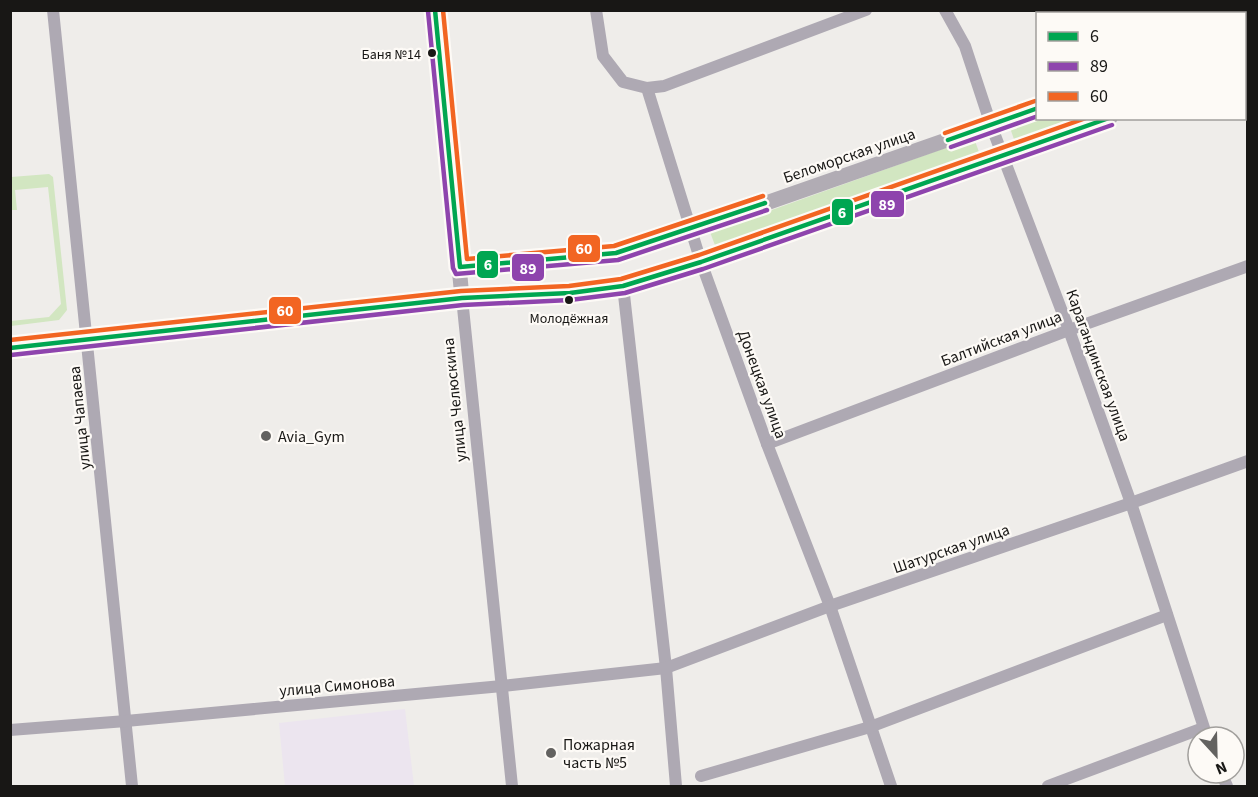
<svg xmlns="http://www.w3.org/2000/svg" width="1258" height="797" viewBox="0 0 1258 797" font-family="'Source Sans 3',sans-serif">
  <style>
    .education { fill: #ece5ef }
    .green { fill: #d2e6c1 }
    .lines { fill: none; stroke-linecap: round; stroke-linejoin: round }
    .minor { stroke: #aea9b3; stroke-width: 12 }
    .major { stroke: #b1acb4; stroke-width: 15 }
    .bus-1-casing { stroke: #fdfaf6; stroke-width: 9 }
    .bus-2-casing { stroke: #fdfaf6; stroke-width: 9 }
    .bus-3-casing { stroke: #fdfaf6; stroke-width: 9 }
    .bus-1 { stroke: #00a651; stroke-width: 4.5 }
    .bus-2 { stroke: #8e44ad; stroke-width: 4.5 }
    .bus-3 { stroke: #f26522; stroke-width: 4.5 }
    .bus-dot { fill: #181715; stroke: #fdfaf6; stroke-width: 2 }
    .poi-dot { fill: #636260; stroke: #fdfaf6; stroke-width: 2 }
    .labels { text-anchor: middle; stroke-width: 4.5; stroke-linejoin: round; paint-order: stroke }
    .bus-label { font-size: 14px; fill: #181715; stroke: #fdfaf6; text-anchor: end }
    .street-label { font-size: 16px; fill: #181715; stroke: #fdfaf6 }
    .poi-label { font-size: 16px; fill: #181715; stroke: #fdfaf6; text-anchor: start }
    .line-badge { stroke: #fdfaf6; stroke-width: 2 }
    .badge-label { font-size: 16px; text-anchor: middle; font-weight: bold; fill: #fff }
  </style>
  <rect width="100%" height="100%" fill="#efedea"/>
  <path class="education" d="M405,709l9,77h-129l-6,-63z"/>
  <g class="green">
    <path d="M1037,118h1l46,1 -69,23 -5,-14z"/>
    <path d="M970,139l5,2 4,11 -4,5 -259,91 -6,-16z"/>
    <path d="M49,174l4,3 14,133 -8,10 -48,6v-5l38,-4 12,-13 -13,-117 -33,3 2,20h-6v-33z"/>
  </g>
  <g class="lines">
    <g class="minor">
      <path d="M53,10l79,776"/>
      <path d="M596,10l7,46 20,26 24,6 54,174 66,182 63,162 61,180"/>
      <path d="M945,10l20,36 26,79 78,205 62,173 76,234"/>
      <path d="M1157,10l1,4"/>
      <path d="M647,88l17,-2 202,-76"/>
      <path d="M623,286l43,382 10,118"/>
      <path d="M462,298l50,488"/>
      <path d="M767,444l302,-114 179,-64"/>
      <path d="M10,730l116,-9 376,-35 164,-18 164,-62 301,-103 117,-42"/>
      <path d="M1221,773l6,13"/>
      <path d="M701,776l169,-49 297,-112"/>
      <path d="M1048,786l155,-58"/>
    </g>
    <g class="major">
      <path d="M435,10l27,288"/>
      <path d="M1244,33l4,-1"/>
      <path d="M1244,71l4,-1"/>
      <path d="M460,267l156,-14 76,-24 346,-121"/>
      <path d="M10,348l452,-50 108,-5 53,-7 78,-24 409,-144"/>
    </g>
    <g class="bus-1-casing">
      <g id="bus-1">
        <path d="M435,10l25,257 156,-14 149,-50"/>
        <path d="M948,140l90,-32"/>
        <path d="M10,348l452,-50 108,-5 53,-7 78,-24 408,-144"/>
      </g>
    </g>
    <g class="bus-2-casing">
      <g id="bus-2">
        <path d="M428,11l25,257 3,6 162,-14 149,-50"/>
        <path d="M951,147l87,-31"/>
        <path d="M11,355l452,-50 107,-5 55,-7 78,-24 409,-144"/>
      </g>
    </g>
    <g class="bus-3-casing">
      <g id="bus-3">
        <path d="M443,10l24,249 147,-13 149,-50"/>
        <path d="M945,133l90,-32"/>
        <path d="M10,340l451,-49 108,-5 52,-7 78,-24 387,-137"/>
      </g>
    </g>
    <use href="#bus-1" class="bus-1"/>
    <use href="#bus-2" class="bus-2"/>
    <use href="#bus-3" class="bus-3"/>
  </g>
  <g class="bus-dot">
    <circle cx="432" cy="53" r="5"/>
    <circle cx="569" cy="300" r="5"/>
  </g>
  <g class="poi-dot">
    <circle cx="266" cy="436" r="6"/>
    <circle cx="551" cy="753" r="6"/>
  </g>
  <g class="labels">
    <g class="bus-label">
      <text x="421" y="59">Баня №14</text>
      <text x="569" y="323" text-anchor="middle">Молодёжная</text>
    </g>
    <g class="street-label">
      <text transform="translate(849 155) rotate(-19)" y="6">Беломорская улица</text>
      <text transform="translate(1001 338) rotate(-21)" y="6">Балтийская улица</text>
      <text transform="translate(1099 365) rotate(70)" y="6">Карагандинская улица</text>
      <text transform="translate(763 384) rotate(70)" y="6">Донецкая улица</text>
      <text transform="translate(454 400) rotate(-96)" y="6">улица Челюскина</text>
      <text transform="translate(79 418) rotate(-96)" y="6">улица Чапаева</text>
      <text transform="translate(951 548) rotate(-19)" y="6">Шатурская улица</text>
      <text transform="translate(337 685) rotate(-5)" y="6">улица Симонова</text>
    </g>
    <g class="poi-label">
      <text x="278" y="442">Avia_Gym</text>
      <text x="563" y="750">Пожарная<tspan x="563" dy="18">часть №5</tspan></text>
    </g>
  </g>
  <g class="line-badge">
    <rect x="870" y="190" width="35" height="28" rx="6" fill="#8e44ad"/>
    <rect x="831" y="198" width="23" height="28" rx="6" fill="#00a651"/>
    <rect x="567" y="234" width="34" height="29" rx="6" fill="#f26522"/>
    <rect x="476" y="250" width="23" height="29" rx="6" fill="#00a651"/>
    <rect x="511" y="253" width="34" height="29" rx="6" fill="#8e44ad"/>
    <rect x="268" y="296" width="34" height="29" rx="6" fill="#f26522"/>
  </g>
  <g class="badge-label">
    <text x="887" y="210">89</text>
    <text x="842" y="218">6</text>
    <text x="584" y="254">60</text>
    <text x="488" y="270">6</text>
    <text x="528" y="274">89</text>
    <text x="285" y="316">60</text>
  </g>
  <rect width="1258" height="797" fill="none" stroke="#181715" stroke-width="24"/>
  <rect x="1036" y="12" width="210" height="108" fill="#fdfaf6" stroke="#a19f9c" stroke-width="1.5"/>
  <rect x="1048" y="32" width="30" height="9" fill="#00a651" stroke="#a19f9c" stroke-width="1.5"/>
  <text x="1090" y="42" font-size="18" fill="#181715">6</text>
  <rect x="1048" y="62" width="30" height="9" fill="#8e44ad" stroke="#a19f9c" stroke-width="1.5"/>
  <text x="1090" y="72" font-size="18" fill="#181715">89</text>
  <rect x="1048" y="92" width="30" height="9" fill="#f26522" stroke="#a19f9c" stroke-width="1.5"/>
  <text x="1090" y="102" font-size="18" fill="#181715">60</text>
  <g transform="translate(1216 755) rotate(158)"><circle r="28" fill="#fdfaf6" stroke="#a19f9c" stroke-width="1.5"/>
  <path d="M0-4.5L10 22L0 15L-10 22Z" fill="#636260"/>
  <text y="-9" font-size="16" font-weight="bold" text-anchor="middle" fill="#181715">N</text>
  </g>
</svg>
